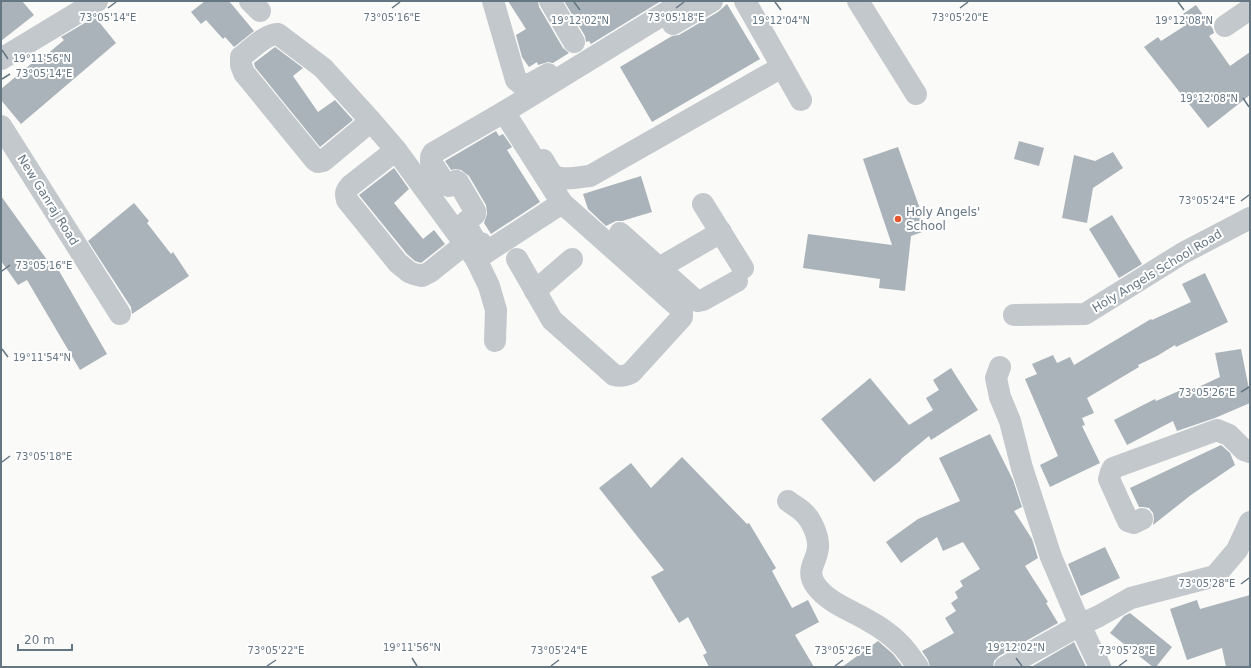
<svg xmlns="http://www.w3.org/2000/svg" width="1251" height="668" viewBox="0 0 1251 668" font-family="'DejaVu Sans',sans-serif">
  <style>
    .building { fill: #aab3b9 }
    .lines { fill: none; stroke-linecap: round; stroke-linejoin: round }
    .minor { stroke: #c3c8cc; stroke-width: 22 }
    .ticks { fill: none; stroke: #657683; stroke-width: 1.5 }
    .poi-dot { fill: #e4572e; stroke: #fff; stroke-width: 1.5 }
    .labels { text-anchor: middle; stroke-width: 4; stroke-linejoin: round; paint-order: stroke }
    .street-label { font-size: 12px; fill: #657683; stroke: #fff }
    .poi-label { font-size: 12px; fill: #657683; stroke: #fff; text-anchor: start }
    .ticks-label { font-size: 10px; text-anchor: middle; fill: #657683; stroke: #fff; stroke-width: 4; stroke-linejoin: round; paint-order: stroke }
  </style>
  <rect width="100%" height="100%" fill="#fafaf8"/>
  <g class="building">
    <path d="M1,1h21l12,14 -33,26z"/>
    <path d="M205,1h24l25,30 -20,16 -9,-10 -2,2 -17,-19 -5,4 -10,-12z"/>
    <path d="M508,1h30l1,6 24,41 6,5 -16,10 -5,-1 -10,3 -1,-3 -8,5 -7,-10 -6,-22 10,-6z"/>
    <path d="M564,1h97l-70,43 -2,-3 -3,1 -1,-6z"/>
    <path d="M727,4l33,55 -108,63 -32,-55 52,-31 7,-1 39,-23z"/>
    <path d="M1196,5l17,24 1,4 -5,3 21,30 20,-14v43l-42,33 -64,-81 14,-10 3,4 25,-16 -6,-9z"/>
    <path d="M95,17l21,26 -95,81 -20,-24v-11l36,-30 2,2 25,-21 -3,-3z"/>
    <path d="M275,47l28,21 -10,8 25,36 17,-12 18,20 -33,27 -65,-80 -1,-4z"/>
    <path d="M496,131l3,5 4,-2 9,13 -5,3 33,52 -49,32 -7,-11 3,-9 -1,-9 -17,-29 -8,-6 -6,-1 -4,1 -6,-9z"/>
    <path d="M1019,141l25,7 -5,18 -25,-7z"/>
    <path d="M898,147l22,62h-2l7,22 -14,5 -6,55 -26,-3 1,-9 -77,-11 5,-34 84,11 -29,-86z"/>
    <path d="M1113,152l10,16 -30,20 -6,35 -25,-5 12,-63 21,6z"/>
    <path d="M394,168l15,21 -15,14 29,36 11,-9 11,14 -24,19 -6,-2 -8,-7 -48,-59z"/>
    <path d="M641,176l11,36 -30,9h-6l-10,5 -18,-17 -5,-15z"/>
    <path d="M1,196l54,75 3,-2 49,85 -27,16 -53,-90 -9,5 -17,-24z"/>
    <path d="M134,203l15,18 -2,2 24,31 2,-2 16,24 -57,38 -1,-7 -43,-66z"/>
    <path d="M1112,215l30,49 -23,14 -30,-49z"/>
    <path d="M1205,273l23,49 -52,25 -1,-2 -18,11 -19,9 1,2 -52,31 7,15 -12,5 3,7 -3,1 18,37 -50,24 -10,-22 18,-9 -33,-77 12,-5 -5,-10 21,-9 4,8 13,-6 4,8 77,-46 1,1 39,-18 -9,-18z"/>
    <path d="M1241,349l9,45v9l-35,15 -38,13 -4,-10 -46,24 -13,-25 41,-21 1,2 32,-14 2,4 30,-14 -5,-24z"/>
    <path d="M951,368l27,42 -47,30 -2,-4 -28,23v1l-27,22 -53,-63 49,-41 39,47 24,-15 -7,-12 13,-8 -6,-10z"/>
    <path d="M990,434l23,46 9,27 -8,4 18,28 6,19 -13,8 23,36 -2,1 12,20 -59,33 -5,5 -1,6h-63l-2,-7 -6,-9 32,-18 -9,-15 11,-7 -5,-8 7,-5 -3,-6 8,-6 -3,-5 20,-12 -17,-27 -20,9 -6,-14 -36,26 -15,-21 32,-23 42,-18 -21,-43z"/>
    <path d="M1221,445l9,8 5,12 -44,30 -38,30 1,-6 -1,-6 -4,-5 -6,-1h-4l-9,-19z"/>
    <path d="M682,457l65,67 2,-1 27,45 -4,3 20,37 16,-8 11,22 -24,13 19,32h-105l-6,-12 4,-2 -19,-36 -9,6 -28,-46 13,-7 -65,-82 32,-25 20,25z"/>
    <path d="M1105,547l15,31 -39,18 -13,-32z"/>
    <path d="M1250,595v72h-24l-4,-19 -35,12 -17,-51 27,-9 3,9z"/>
    <path d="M1130,613l42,34 -16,20h-3l-43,-34 14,-17z"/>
    <path d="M878,641l15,13 10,13h-61z"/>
    <path d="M1074,642l12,25h-55z"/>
  </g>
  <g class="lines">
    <g class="minor">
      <path d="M250,1l10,10"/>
      <path d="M493,1l23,79 5,4h9l18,-10"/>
      <path d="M550,1l24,41"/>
      <path d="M745,1l56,99"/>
      <path d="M858,1l58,93"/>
      <path d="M673,24l39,-23"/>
      <path d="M1225,26l25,-17"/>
      <path d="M1,59l96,-58"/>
      <path d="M371,121l-48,40 -5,1 -3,-2 -71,-87 -3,-8v-8c9,-7 26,-24 37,-23l45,34 48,53 25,29 80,109 86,-56 -58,-91 181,-111"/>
      <path d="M1,126l119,188"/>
      <path d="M396,150l-46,36c-4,5 -5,7 -3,14l51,63 11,9 5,2 8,2 8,-4 35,-28"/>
      <path d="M543,160c3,4 5,10 9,14 9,8 27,3 38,2l192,-109"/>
      <path d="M703,204l40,64"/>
      <path d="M620,233l75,67 3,1 5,-1 34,-19"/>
      <path d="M481,243l-5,-1 -11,-19 10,-9v-3l-17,-29 -2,-1 -7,5 -3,-1 -15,-23v-5l2,-4 71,-41"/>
      <path d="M476,259l13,27 7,24 -1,31"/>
      <path d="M517,259l35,61 62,55c7,2 11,1 17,-2l51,-56v-5l-1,-3 -119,-106"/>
      <path d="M647,275l74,-43"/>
      <path d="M535,291l37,-32"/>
      <path d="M1014,315l71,-1 98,-61 67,-35"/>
      <path d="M1000,367l-4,11 4,19 10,24 12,47 29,89 29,68 19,-9 32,-18 84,-22 22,-26 13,-28"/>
      <path d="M788,501c5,4 11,7 15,11 9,8 16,25 15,36 -2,16 -13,22 -2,38 14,18 35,24 53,35 11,6 21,13 30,22 7,6 13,16 19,24"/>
      <path d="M1142,519l-8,4 -6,-2 -19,-42 2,-7 2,-4 104,-38 12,5 15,15 6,2"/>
      <path d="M1005,667l75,-42 20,42"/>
    </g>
  </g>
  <path class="ticks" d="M574,2l6,8M775,2l6,8M1178,2l6,8M108,8l8,-6M392,8l8,-6M676,8l8,-6M960,8l8,-6M2,50l6,9M2,79l8,-5M1243,98l6,9M1241,201l8,-6M2,271l8,-6M2,349l6,8M1241,392l8,-5M2,462l8,-6M1241,584l8,-6M412,658l5,8M1016,658l6,8M267,666l9,-6M551,666l8,-6M835,666l8,-6M1119,666l8,-6"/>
  <circle class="poi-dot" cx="898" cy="219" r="4"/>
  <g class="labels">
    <g class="street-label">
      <text transform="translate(48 200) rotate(58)" y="4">New Ganraj Road</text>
      <text transform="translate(1157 271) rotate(-31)" y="4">Holy Angels School Road</text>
    </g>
    <g class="poi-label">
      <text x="906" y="216">Holy Angels'<tspan x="906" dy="14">School</tspan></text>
    </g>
  </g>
  <g class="ticks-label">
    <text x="108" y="21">73°05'14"E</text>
    <text x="392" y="21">73°05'16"E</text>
    <text x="676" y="21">73°05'18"E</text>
    <text x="960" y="21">73°05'20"E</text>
    <text x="1184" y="24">19°12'08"N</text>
    <text x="580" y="24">19°12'02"N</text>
    <text x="781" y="24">19°12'04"N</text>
    <text x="42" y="62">19°11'56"N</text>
    <text x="44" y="77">73°05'14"E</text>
    <text x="1209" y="102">19°12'08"N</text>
    <text x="1207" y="204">73°05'24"E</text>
    <text x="44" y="269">73°05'16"E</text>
    <text x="42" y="361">19°11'54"N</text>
    <text x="1207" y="396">73°05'26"E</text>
    <text x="44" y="460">73°05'18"E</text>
    <text x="1207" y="587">73°05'28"E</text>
    <text x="412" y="651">19°11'56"N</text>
    <text x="1016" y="651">19°12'02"N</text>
    <text x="276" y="654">73°05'22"E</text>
    <text x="559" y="654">73°05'24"E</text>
    <text x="843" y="654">73°05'26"E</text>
    <text x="1127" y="654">73°05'28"E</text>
  </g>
  <rect width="1251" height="668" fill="none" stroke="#657683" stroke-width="4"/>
  <path d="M18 644v6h54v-6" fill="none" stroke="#657683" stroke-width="2"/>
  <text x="24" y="644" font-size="12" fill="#657683" stroke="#ffffff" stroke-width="3" paint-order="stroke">20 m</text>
</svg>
